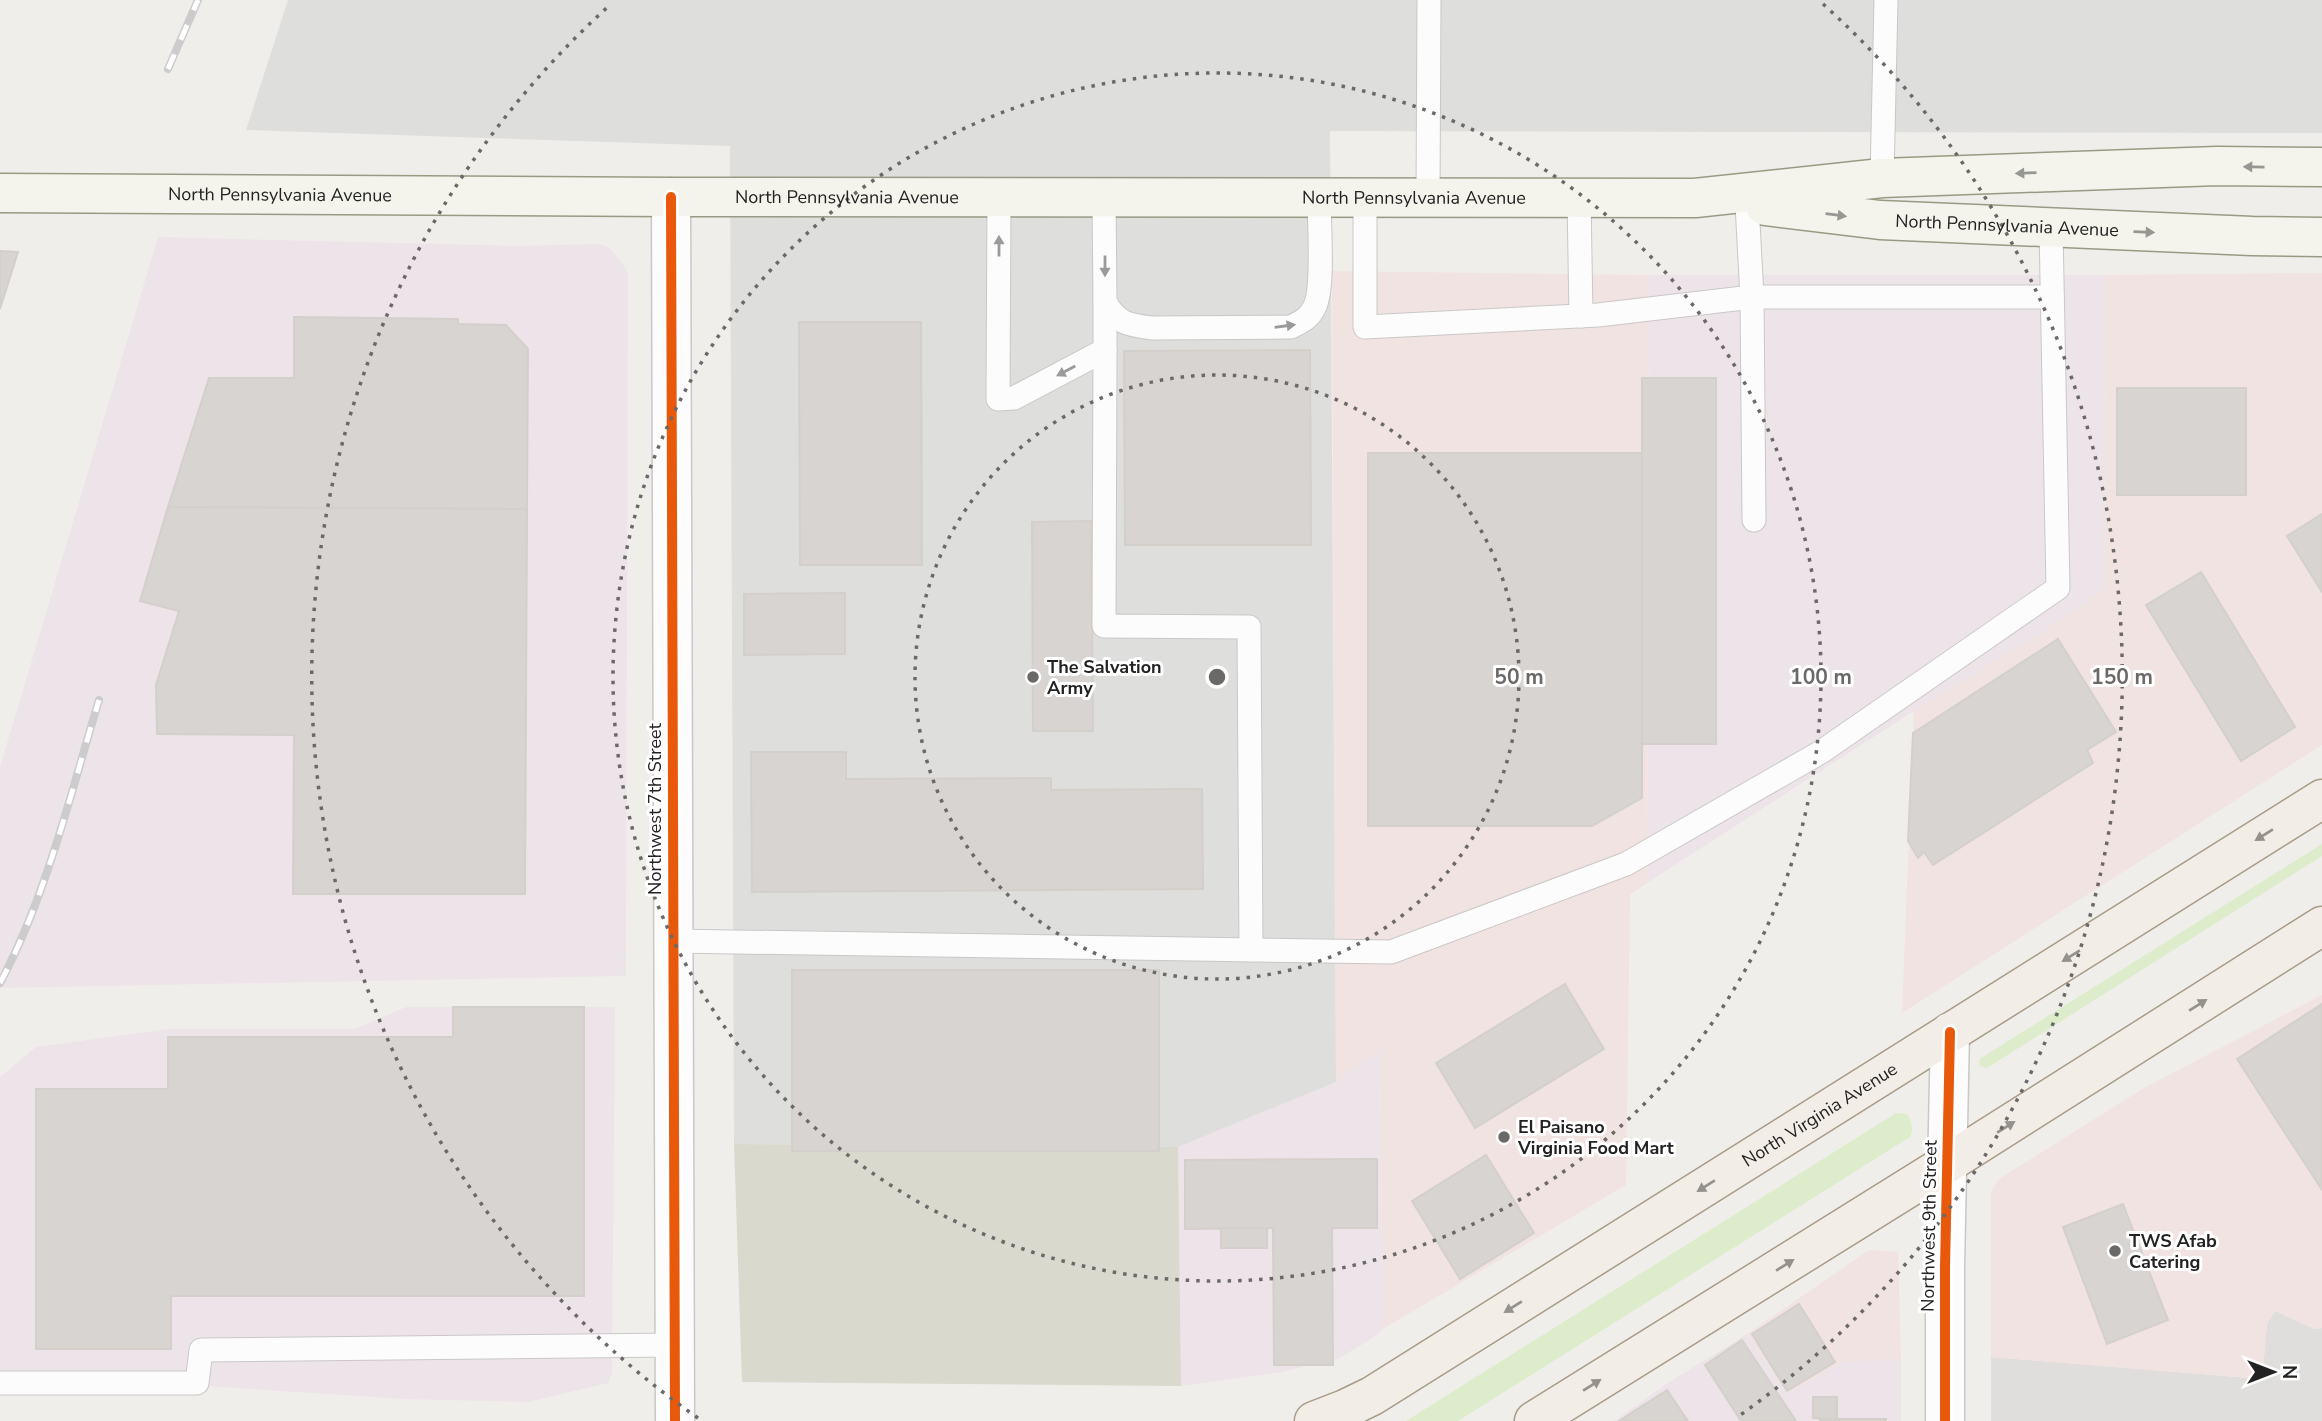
<svg xmlns="http://www.w3.org/2000/svg" width="2322" height="1421" viewBox="0 0 2322 1421" font-family="'Nunito Sans',sans-serif">
  <style>
    .residential { fill: #dfdedc }
    .commercial { fill: #f1e3e1 }
    .industrial { fill: #ede4e9 }
    .religious { fill: #dededc }
    .construction { fill: #d9d9cd }
    .grass { fill: #ddeccb }
    .building { fill: #d7d4d2; stroke: #d3d0cc; stroke-width: 2 }
    .lines { fill: none; stroke-linecap: round; stroke-linejoin: round }
    .lane-casing { stroke: #c9c8c7; stroke-width: 25 }
    .street-casing { stroke: #c9c8c7; stroke-width: 41 }
    .secondary-casing { stroke: #999a82; stroke-width: 41 }
    .primary-casing { stroke: #a79c86; stroke-width: 41 }
    .lane { stroke: #fdfcfc; stroke-width: 23 }
    .street { stroke: #fdfcfc; stroke-width: 38 }
    .secondary { stroke: #f4f4ed; stroke-width: 38 }
    .primary { stroke: #f3ede7; stroke-width: 38 }
    .rail-casing { stroke: #ccc; stroke-width: 8 }
    .rail { stroke: #fff; stroke-width: 5; stroke-dasharray: 16; stroke-linecap: butt }
    .cycleway-casing { stroke: #fff; stroke-width: 15 }
    .cycleway { stroke: #e8590c; stroke-width: 10 }
    .oneway { fill: #969692 }
    .oneway2 { fill: #9a9a9a }
    .oneway3 { fill: #95928e }
    .ring { fill: none; stroke: #6a6968; stroke-width: 3.5; stroke-dasharray: 3.5 7 }
    .poi-dot { fill: #6a6968; stroke: #fff; stroke-width: 2.5 }
    .labels { text-anchor: middle; stroke-width: 6; stroke-linejoin: round; paint-order: stroke }
    .street-label { font-size: 18px; fill: #222; stroke: #fff }
    .poi-label { font-size: 18px; font-weight: bold; fill: #222; stroke: #fff; text-anchor: start }
    .centre { fill: #6a6968; stroke: #fff; stroke-width: 3.5 }
    .ring-label { font-size: 21px; text-anchor: middle; font-weight: bold; fill: #6a6968; stroke: #fff; stroke-width: 6; stroke-linejoin: round; paint-order: stroke }
  </style>
  <rect width="100%" height="100%" fill="#f0eeeb"/>
  <path class="residential" d="M2275,1311l40,18 7,-1v93h-331v-64l271,22 5,-55z"/>
  <g class="commercial">
    <path d="M1332,271l317,4 -2,608 -17,12 -4,290 -243,144 -3,-279 -44,32z"/>
    <path d="M2322,273v472l-420,268 12,-302 142,-88 49,-35 1,-313z"/>
    <path d="M2322,995v333l-7,1 -40,-18 -8,13 -5,55 -271,-22v-165l8,-13 145,-91z"/>
    <path d="M1869,1250l29,2 3,107 -60,3 -53,33 -41,-61z"/>
  </g>
  <g class="industrial">
    <path d="M158,237l357,9 82,-2 12,3 13,16 6,11 -2,702 -626,12v-221z"/>
    <path d="M1649,275h457l-1,313 -49,35 -142,88 -267,172z"/>
    <path d="M406,1007h209l-3,366 -4,10 -80,19 -123,-3 -231,-15 -174,-3v-304l36,-30 132,-18h187z"/>
    <path d="M1380,1049l3,280 -12,10 -33,20 -56,13 -101,14 -3,-239 158,-65z"/>
    <path d="M1747,1334l41,60 53,-32 60,-3v62h-287l55,-39z"/>
  </g>
  <path class="religious" d="M288,0h2034v133l-992,-2 6,951 -158,65 -444,-3 -4,-998 -484,-16z"/>
  <path class="construction" d="M734,1144l444,3 3,239 -439,-4z"/>
  <g class="grass">
    <path d="M2322,844v12l-335,212 -7,-2 -1,-5 2,-3z"/>
    <path d="M1896,1113l11,1c5,9 7,14 3,23l-452,284h-52z"/>
  </g>
  <g class="building">
    <path d="M0,251l18,1 -18,57z"/>
    <path d="M294,317l164,2v5l48,1 22,24 -1,160 -359,-2 41,-129h85z"/>
    <path d="M799,322h122l1,243h-122z"/>
    <path d="M1310,350l1,195h-186l-1,-194z"/>
    <rect x="1642" y="378" width="74" height="366"/>
    <rect x="2117" y="388" width="129" height="107"/>
    <path d="M1368,453h274v345l-50,28h-224z"/>
    <path d="M168,507l359,2 -2,385h-232l1,-159 -137,-1 -1,-49 23,-74 -39,-10z"/>
    <path d="M2322,514v78l-35,-56z"/>
    <path d="M1091,521l2,210h-60l-1,-209z"/>
    <path d="M2201,572l94,155 -54,34 -95,-156z"/>
    <path d="M845,593v61l-101,1v-61z"/>
    <path d="M2058,639l58,93 -29,18 6,13 -160,102 -9,-13 -6,6 -10,-17 5,-108z"/>
    <path d="M751,752h95v27l205,-1v12l151,-1 1,100 -451,3z"/>
    <rect x="792" y="970" width="367" height="181"/>
    <path d="M1565,984l39,65 -129,79 -39,-65z"/>
    <path d="M2322,1004v186l-85,-131z"/>
    <path d="M453,1007h131v289h-413v53h-135v-260h132v-52h285z"/>
    <path d="M1486,1155l48,78 -74,46 -48,-78z"/>
    <path d="M1377,1159v69h-45l1,137h-59l-1,-137 -88,1v-69z"/>
    <path d="M2123,1204l45,116 -61,24 -44,-117z"/>
    <rect x="1221" y="1228" width="46" height="20"/>
    <path d="M1799,1304l36,58 -48,29 -35,-57z"/>
    <path d="M1742,1340l54,81h-55l-36,-56z"/>
    <path d="M1667,1390l21,31h-69z"/>
    <path d="M1813,1397h24v22l-24,-1z"/>
    <rect x="1820" y="1419" width="66" height="2"/>
  </g>
  <g class="lines">
    <g class="lane-casing">
      <g id="lane">
        <path d="M1882,178l4,-178"/>
        <path d="M999,197l-1,202 16,-1 91,-48v-48"/>
        <path d="M1104,197l1,105c13,22 23,23 47,26l139,-1c10,-5 19,-9 24,-21 9,-19 4,-84 4,-109"/>
        <path d="M1365,197v130l233,-12 154,-18h300"/>
        <path d="M1428,197l1,-197"/>
        <path d="M1579,198l2,118"/>
        <path d="M1747,204l5,93 2,223"/>
        <path d="M1105,350l-1,276 145,1 2,323"/>
        <path d="M673,941l718,11 235,-88 195,-112 237,-164 -7,-360"/>
        <path d="M0,1383h197l4,-33 473,-5"/>
      </g>
    </g>
    <g class="street-casing">
      <g id="street">
        <path d="M671,197l4,1224"/>
        <path d="M1945,1421v-154l5,-235"/>
      </g>
    </g>
    <g class="secondary-casing">
      <g id="secondary">
        <path id="s1" d="M0,193l671,4 1024,1 187,-20 335,-12 105,1"/>
        <path id="s2" d="M1765,206l115,14 372,16 70,1"/>
      </g>
    </g>
    <g class="primary-casing">
      <g id="primary">
        <path id="s3" d="M1314,1421l31,-12 27,-13 950,-597"/>
        <path d="M1534,1421l414,-258 374,-237"/>
      </g>
    </g>
    <use href="#lane" class="lane"/>
    <use href="#street" class="street"/>
    <use href="#secondary" class="secondary"/>
    <use href="#primary" class="primary"/>
    <g class="rail-casing">
      <g id="rail">
        <path d="M168,69l30,-69"/>
        <path d="M0,983c47,-88 70,-188 99,-283"/>
      </g>
    </g>
    <use href="#rail" class="rail"/>
    <g class="cycleway-casing">
      <g id="cycleway">
        <path d="M671,197l4,1224"/>
        <path d="M1945,1421v-154l5,-235"/>
      </g>
    </g>
    <use href="#cycleway" class="cycleway"/>
  </g>
  <defs><path id="oneway-solid" d="M-6-.8H1V-3.2L6.5 0L1 3.2V.8H-6Z" transform="scale(1.75)"/></defs>
  <g class="oneway">
    <use href="#oneway-solid" transform="translate(2254 167) rotate(-179)"/>
    <use href="#oneway-solid" transform="translate(2026 173) rotate(178)"/>
    <use href="#oneway-solid" transform="translate(1836 215) rotate(7)"/>
    <use href="#oneway-solid" transform="translate(2144 232) rotate(2)"/>
  </g>
  <g class="oneway2">
    <use href="#oneway-solid" transform="translate(999 246) rotate(-90)"/>
    <use href="#oneway-solid" transform="translate(1105 266) rotate(90)"/>
    <use href="#oneway-solid" transform="translate(1285 326) rotate(-8)"/>
    <use href="#oneway-solid" transform="translate(1066 371) rotate(152)"/>
  </g>
  <g class="oneway3">
    <use href="#oneway-solid" transform="translate(2264 835) rotate(148)"/>
    <use href="#oneway-solid" transform="translate(2071 956) rotate(148)"/>
    <use href="#oneway-solid" transform="translate(2198 1005) rotate(-32)"/>
    <use href="#oneway-solid" transform="translate(2006 1127) rotate(-32)"/>
    <use href="#oneway-solid" transform="translate(1706 1186) rotate(148)"/>
    <use href="#oneway-solid" transform="translate(1785 1265) rotate(-32)"/>
    <use href="#oneway-solid" transform="translate(1513 1307) rotate(148)"/>
    <use href="#oneway-solid" transform="translate(1592 1385) rotate(-32)"/>
  </g>
  <g class="ring">
    <circle cx="1217" cy="677" r="302"/>
    <circle cx="1217" cy="677" r="604"/>
    <path d="M698 1418A905 905 0 0 1 611 4M1823 4A905 905 0 0 1 1736 1418"/>
  </g>
  <g class="poi-dot">
    <circle cx="1033" cy="677" r="7"/>
    <circle cx="1504" cy="1137" r="7"/>
    <circle cx="2115" cy="1251" r="7"/>
  </g>
  <g class="labels">
    <g class="street-label">
      <text dy="6" stroke="none"><textPath href="#s1" startOffset="280">North Pennsylvania Avenue</textPath></text>
      <text dy="6" stroke="none"><textPath href="#s1" startOffset="847">North Pennsylvania Avenue</textPath></text>
      <text dy="6" stroke="none"><textPath href="#s1" startOffset="1414">North Pennsylvania Avenue</textPath></text>
      <text dy="6" stroke="none"><textPath href="#s2" startOffset="243">North Pennsylvania Avenue</textPath></text>
      <text transform="translate(655 809) rotate(-90)" y="6">Northwest 7th Street</text>
      <text dy="6" stroke="none"><textPath href="#s3" startOffset="592">North Virginia Avenue</textPath></text>
      <text transform="translate(1929 1226) rotate(-89)" y="6">Northwest 9th Street</text>
    </g>
    <g class="poi-label">
      <text x="1047" y="673">The Salvation<tspan x="1047" dy="21">Army</tspan></text>
      <text x="1518" y="1133">El Paisano<tspan x="1518" dy="21">Virginia Food Mart</tspan></text>
      <text x="2129" y="1247">TWS Afab<tspan x="2129" dy="21">Catering</tspan></text>
    </g>
  </g>
  <circle cx="1217" cy="677" r="10" class="centre"/>
  <g class="ring-label">
    <text x="1519" y="684">50 m</text>
    <text x="1821" y="684">100 m</text>
    <text x="2122" y="684">150 m</text>
  </g>
  <g transform="translate(2273 1372) rotate(90)" stroke="#ffffff" stroke-width="5" paint-order="stroke">
  <path d="M0-5L12 26L0 18L-12 26Z" fill="#222222"/>
  <text y="-10" font-size="19" font-weight="bold" text-anchor="middle" fill="#222222">N</text>
  </g>
</svg>
